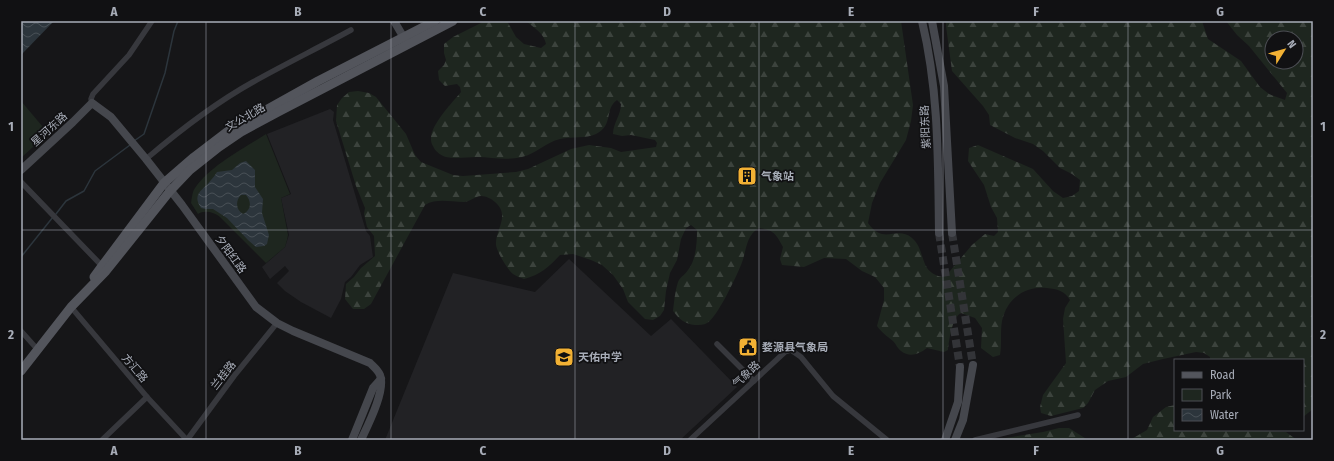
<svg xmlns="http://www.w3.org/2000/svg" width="1334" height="461" viewBox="0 0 1334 461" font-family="'Fira Sans Condensed','Noto Sans SC',sans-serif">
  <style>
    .built { fill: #222225 }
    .forest { fill: url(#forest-firs); fill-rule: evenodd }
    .green { fill: #1e261f }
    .water { fill: url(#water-waves); fill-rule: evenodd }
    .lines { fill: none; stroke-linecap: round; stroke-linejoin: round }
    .stream { stroke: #2c353c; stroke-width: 1.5 }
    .secondary-tunnel { stroke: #333438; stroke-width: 8; stroke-dasharray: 8 4; stroke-linecap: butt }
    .street { stroke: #37383d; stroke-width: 5.5 }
    .secondary { stroke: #45474d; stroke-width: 8 }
    .primary { stroke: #53555c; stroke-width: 9 }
    .grid { fill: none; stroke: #a8adb8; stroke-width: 1; stroke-opacity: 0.55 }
    .labels { text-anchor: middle; stroke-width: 3.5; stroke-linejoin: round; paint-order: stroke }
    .street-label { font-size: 11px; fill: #a8adb8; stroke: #111113 }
    .poi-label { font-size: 11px; font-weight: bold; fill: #a8adb8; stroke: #111113; text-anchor: start }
    .neatline { fill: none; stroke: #a8adb8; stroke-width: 1.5 }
    .grid-label { font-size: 13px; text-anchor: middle; font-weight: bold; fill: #a8adb8 }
  </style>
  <defs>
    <pattern id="forest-firs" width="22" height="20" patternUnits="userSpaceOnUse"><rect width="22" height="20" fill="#1e261f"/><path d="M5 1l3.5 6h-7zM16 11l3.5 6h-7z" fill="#3c433d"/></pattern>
    <pattern id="water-waves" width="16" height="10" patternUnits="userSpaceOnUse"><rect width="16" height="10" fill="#2c353c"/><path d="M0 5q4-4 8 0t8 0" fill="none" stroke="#485056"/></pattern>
  </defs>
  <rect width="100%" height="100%" fill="#161618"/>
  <g class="built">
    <path d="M330,109l4,3 -1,8 33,111 4,5 3,21 -13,8 -9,12 -6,5 -4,17 -10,19 -30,-16 -16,-11 -8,-8 12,-12 -4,-5 -15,13 -8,-12 23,-20 4,-12 -8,-37 10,-4 -24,-60z"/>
    <path d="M569,259l82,77 20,-17 66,68 -57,53h-295l68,-167 82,19z"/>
  </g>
  <g class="forest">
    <path d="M485,21h22l9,16 8,7 17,4 5,-4c-2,-11 -12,-16 -20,-23h105l1,2h5l2,-2h262l12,84 -2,16 -5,19 -26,43 -8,20 -4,20c16,23 28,2 44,15 15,13 6,35 31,39l7,-6 22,-26 13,-11 9,2 4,-4 -1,-14 -6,-11 -7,-22 -16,-24 1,-13 9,-3 55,24 20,22 10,7 9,-2 7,-5 1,-11 -8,-6 -12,-6 -17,-17 -10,-7 -18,-6 -25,-13 -1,-10 -6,-9 -31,-35 -6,-45v-5h256l6,18 33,22 19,26 9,7 16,6 2,-7 -38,-47 -12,-11 -11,-14h87v388l-10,8v-57h-93v-3l-6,-4 -8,-1 -33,7 -20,5 -17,13 -18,4 -13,9 -7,13 -5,5 -32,8 -10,-3 -1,-6 3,-12 23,-32 -3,-44 2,-11 5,-8c-5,-9 -13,-11 -23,-12 -22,-2 -40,10 -45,33 -2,11 0,22 -2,34l-7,2 -12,-9 1,-20 -7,-10 -14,-5c-9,4 -12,28 -13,37l-4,2 -17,-4c-8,6 -17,10 -26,3 -3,-2 -5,-7 -8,-10 -6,-5 -11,-8 -16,-15l7,-26v-12l-9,-11 -13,-6 -16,-12 -22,-1 -20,9 -22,-2 -2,-6 3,-12c-7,-13 -9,-17 -24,-19 -14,8 -12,23 -18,37 -5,12 -24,53 -34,58 -3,2 -8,2 -12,2 -10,-1 -16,-6 -22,-14 1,-9 2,-20 5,-29 2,-5 7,-7 10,-12 8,-10 9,-27 9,-40l-6,-5 -5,3 -5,11 -4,21 -7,13 -4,18 -2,19 -4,6 -7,4 -8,-1 -17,-17 -5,-13 -10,-14 -11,-10 -11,-5 -18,-6 -13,1c-11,12 -20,20 -36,24 -3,-1 -8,-3 -11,-5 -6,-5 -16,-22 -17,-29 -1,-16 15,-29 -1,-43 -3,-3 -9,-6 -14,-6 -6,0 -11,6 -17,6 -14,0 -27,-4 -39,3l-54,99 -7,5h-11l-8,-10 1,-15 8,-7 7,-9 14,-12 -1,-20 -7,-9 -3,-13 1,-6 -9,-22 -20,-65 1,-16 5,-7 7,-6 9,-1 11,2 7,4 30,37 9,21 6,7 32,13 10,1 53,-4 12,-3 43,-20 18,-4 22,3 10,4 35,-5 1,-4 -2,-3 -24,-5 -9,1 -9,-2c0,-11 8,-19 8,-30l-4,-4c-13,9 -3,25 -21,34 -10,5 -25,2 -36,5 -14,3 -24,15 -38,18 -17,4 -29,0 -45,0 -11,0 -21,2 -31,0 -4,-1 -10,-5 -12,-9 -1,-2 -3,-5 -3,-8 -1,-15 21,-37 30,-48l-1,-5 -3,-3 -12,2 -6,-6 -1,-9 6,-6 2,-5 -2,-7v-9l9,-7zM1272,38h24v24h-24z"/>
    <path d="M1175,405v25h91l1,1 19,1 11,8h-167l17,-10 6,-13 13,-10z"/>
    <path d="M1059,428h10l19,12h-95l50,-8z"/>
  </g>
  <g class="green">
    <path d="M21,101l27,32 -27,25z"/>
    <path d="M266,134l24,60 -9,4 7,37 -1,5 -2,7 -19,16 -46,-46c-6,-5 -16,-7 -22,-3l-7,-11c1,-5 1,-11 4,-15 16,-23 48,-39 71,-54z"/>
  </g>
  <g class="water">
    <path d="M21,21h33l-33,34z"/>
    <path d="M246,161l9,9v17l8,12 -1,14 7,22 -2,9 -3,2 -8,1 -8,-7 -21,-22 -14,-9h-8l-4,-1c-10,-15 3,-18 10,-28 2,-2 4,-5 6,-8l15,-2 8,-7zM241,195h5c6,7 5,15 -3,19 -7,-4 -8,-13 -2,-19z"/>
  </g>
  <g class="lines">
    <g class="stream">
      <path d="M134,141l10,-7 21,-61 9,-42 4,-10"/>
      <path d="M56,214l10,-13 18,-10 11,-20 35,-26"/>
      <path d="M21,257l32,-40"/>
    </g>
    <g class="secondary-tunnel">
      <path d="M939,233l21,134"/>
      <path d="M952,233l21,132"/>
    </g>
    <g class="street">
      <path d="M92,103l-1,-4 2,-5 36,-39 23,-34"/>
      <path d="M146,159c33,-28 69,-56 107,-77 32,-18 65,-34 98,-52"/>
      <path d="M21,182l82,85"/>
      <path d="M71,307l76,90 40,43"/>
      <path d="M21,331l17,19"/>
      <path d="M717,344l37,37"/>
      <path d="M102,440l45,-43"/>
      <path d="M187,440l47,-64 43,-53"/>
      <path d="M690,440l95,-88 6,-2 10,7 32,39 54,44"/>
      <path d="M975,440l103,-25"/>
    </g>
    <g class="secondary">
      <path d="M394,21l13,22"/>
      <path d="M922,21c17,70 16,141 17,212"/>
      <path d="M932,21l12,65 8,147"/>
      <path d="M21,170l52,-48 19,-19 19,14 35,42 36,46 74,102 21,16 16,8 77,32c4,4 8,7 10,12 6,15 -12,50 -19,65"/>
      <path d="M352,440l21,-52 8,-9"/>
      <path d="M945,440l13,-38 2,-35"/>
      <path d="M955,440l8,-20 10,-55"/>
    </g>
    <g class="primary">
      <path d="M94,277l8,-11 62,-83 30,-26 34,-26 90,-50 117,-60"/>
      <path d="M21,371l50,-64 35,-36 64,-80 20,-21 29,-23 22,-15 37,-20 175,-91"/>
    </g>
  </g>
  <path class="grid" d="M206,21v419M391,21v419M575,21v419M759,21v419M943,21v419M1128,21v419M21,230h1292"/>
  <defs>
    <g id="building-square" transform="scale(1)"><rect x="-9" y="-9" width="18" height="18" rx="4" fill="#f2b134" stroke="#111113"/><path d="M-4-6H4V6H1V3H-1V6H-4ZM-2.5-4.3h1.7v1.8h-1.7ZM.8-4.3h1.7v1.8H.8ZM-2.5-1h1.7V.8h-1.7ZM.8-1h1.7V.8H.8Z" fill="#111"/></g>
    <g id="civic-square" transform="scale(1)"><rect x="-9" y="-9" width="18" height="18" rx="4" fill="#f2b134" stroke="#111113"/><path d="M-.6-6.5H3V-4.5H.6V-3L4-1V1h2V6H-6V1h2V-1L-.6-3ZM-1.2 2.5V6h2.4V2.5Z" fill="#111"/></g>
    <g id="school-square" transform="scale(1)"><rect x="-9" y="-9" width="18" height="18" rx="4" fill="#f2b134" stroke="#111113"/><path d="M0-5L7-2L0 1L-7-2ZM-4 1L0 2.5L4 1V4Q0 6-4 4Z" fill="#111"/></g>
  </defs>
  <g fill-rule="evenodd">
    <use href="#building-square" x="747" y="176"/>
    <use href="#civic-square" x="748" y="347"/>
    <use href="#school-square" x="564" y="357"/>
  </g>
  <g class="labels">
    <g class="street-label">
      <text transform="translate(245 117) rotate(-30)" y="4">文公北路</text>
      <text transform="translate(925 127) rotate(-93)" y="4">紫阳东路</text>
      <text transform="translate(49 129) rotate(-42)" y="4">星河东路</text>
      <text transform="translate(231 254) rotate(54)" y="4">夕阳红路</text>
      <text transform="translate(135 368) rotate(50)" y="4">方汇路</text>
      <text transform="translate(746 374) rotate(-43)" y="4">气象路</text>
      <text transform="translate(223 375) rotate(-52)" y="4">兰桂路</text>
    </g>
    <g class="poi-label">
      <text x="761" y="180">气象站</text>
      <text x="762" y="351">婺源县气象局</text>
      <text x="578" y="361">天佑中学</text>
    </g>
  </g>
  <rect width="1334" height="461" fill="none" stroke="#111113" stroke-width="44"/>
  <rect x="1174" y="359" width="130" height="72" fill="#111113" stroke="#4d4f55"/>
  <rect x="1182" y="372" width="20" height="6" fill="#53555c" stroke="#4d4f55"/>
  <text x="1210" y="379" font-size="12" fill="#a8adb8">Road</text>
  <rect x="1182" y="389" width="20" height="12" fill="#1e261f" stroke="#4d4f55"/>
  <text x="1210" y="399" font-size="12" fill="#a8adb8">Park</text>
  <rect x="1182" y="409" width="20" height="12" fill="url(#water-waves)" stroke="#4d4f55"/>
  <text x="1210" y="419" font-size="12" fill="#a8adb8">Water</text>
  <g transform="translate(1284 50) rotate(53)"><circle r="19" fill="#111113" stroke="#4d4f55"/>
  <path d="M0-3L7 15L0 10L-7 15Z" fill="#f2b134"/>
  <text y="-6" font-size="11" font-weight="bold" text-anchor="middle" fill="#a8adb8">N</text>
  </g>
  <rect x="22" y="22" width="1290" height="417" class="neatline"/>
  <g class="grid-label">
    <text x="114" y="16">A</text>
    <text x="298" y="16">B</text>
    <text x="483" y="16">C</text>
    <text x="667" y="16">D</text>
    <text x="851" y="16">E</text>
    <text x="1036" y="16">F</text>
    <text x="1220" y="16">G</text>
    <text x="11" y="131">1</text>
    <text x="1323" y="131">1</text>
    <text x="11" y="339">2</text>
    <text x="1323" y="339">2</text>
    <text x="114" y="455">A</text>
    <text x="298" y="455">B</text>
    <text x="483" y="455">C</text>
    <text x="667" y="455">D</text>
    <text x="851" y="455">E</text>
    <text x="1036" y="455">F</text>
    <text x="1220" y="455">G</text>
  </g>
</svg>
